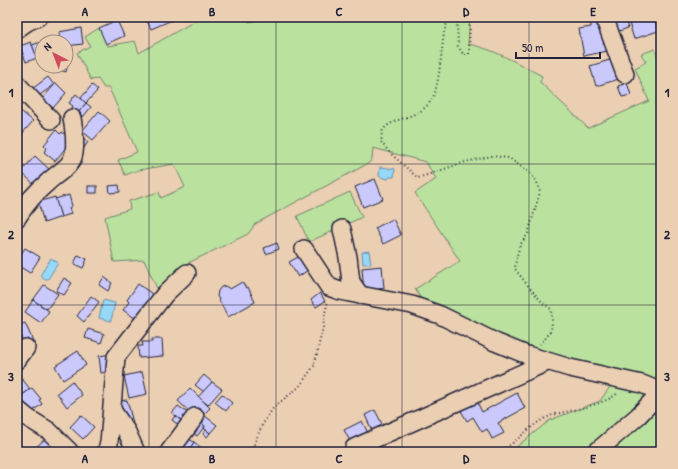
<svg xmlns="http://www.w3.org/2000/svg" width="678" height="469" viewBox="0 0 678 469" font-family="'Patrick Hand',sans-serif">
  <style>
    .green { fill: #bae29e; stroke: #6e826c }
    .water { fill: #96d8f8; stroke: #688fac }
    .building { fill: #cbc9fb; stroke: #22223b }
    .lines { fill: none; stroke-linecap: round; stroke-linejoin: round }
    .minor-casing { stroke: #22223b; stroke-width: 20 }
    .path { stroke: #22223b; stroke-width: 2; stroke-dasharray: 1 3; stroke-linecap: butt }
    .minor { stroke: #ebcfb2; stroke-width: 17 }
    .grid { fill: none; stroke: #22223b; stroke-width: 1; stroke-opacity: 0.55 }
    .neatline { fill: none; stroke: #22223b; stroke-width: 1.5 }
    .grid-label { font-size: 13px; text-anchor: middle; font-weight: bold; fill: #22223b }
  </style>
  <rect width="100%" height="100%" fill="#ebcfb2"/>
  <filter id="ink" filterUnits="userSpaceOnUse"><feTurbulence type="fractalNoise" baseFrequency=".025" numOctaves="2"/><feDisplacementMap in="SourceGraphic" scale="8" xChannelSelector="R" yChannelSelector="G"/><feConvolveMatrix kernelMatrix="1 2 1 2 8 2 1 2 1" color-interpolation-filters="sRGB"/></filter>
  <g filter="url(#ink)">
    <g class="green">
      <path d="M202,17h45l2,5 24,-5h197l-2,27c24,4 53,21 74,32l-2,6 48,46 61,-27 -14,-33 11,-6 -5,-8 14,-5 3,10 3,-1v394h-151l40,-32 50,-19 12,-17 -181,-69 -16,-26 45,-28 -45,-68 21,-14 -10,-17 -53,-14 -1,11 -3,4 -114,61 -7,10 -60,29 -28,32 -16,-35 -30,2 -9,-45 25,-8 -1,-8 30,-9 2,6 24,-11 -11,-23 -35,6 -14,5 -7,-15 19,-8 -28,-64h-5l-6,-9 -7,1 -14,-27 13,-7 -5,-9 14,-9 9,18 27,-5 4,12z"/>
      <path d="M350,192l12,25 -53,25 -12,-26z"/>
    </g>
    <g class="water">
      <path d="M380,167l15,2 -1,8h-4l-2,2h-2l-7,-3z"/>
      <path d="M369,251l2,13h-8l-1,-12z"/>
      <path d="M51,258l7,5 -10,16h-5l-2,-5z"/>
      <path d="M103,300l12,3 -4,18 -12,-3z"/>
    </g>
    <g class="building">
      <path d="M145,17h26l1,3 -21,9z"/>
      <path d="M638,17h16l4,14 -24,8 -6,-19z"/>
      <path d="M117,20l7,16 -18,8 -7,-16z"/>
      <path d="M625,20l3,8 -15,5 -2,-8z"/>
      <path d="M600,21l7,30 -23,5 -5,-27 12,-2v-4z"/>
      <path d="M81,28l2,16 -17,2v-4h-5l-2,-10z"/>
      <path d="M50,39l1,3h-9v14l-5,2 -5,-13z"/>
      <path d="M31,42l6,16 -11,4 -6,-16z"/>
      <path d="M613,59l6,20 -23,7 -6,-20z"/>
      <path d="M66,62h2l-2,10 -6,-2 1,-4h5z"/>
      <path d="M48,77l6,8 -17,12 -5,-8z"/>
      <path d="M56,83l10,10 -13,15 -11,-9z"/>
      <path d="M627,83l4,12 -9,2 -4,-11z"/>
      <path d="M92,85l6,5 -12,13 -5,-5z"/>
      <path d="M76,94l10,9 -8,10 -6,-5 1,-2 -4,-3z"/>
      <path d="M86,103l5,4 -8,10 -5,-4z"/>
      <path d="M17,108l16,13 -12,14 -4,-3z"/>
      <path d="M99,111l11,10 -17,19 -11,-9z"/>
      <path d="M56,130l4,4 2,-2 10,8 -17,21 -11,-9 3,-4 -3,-3z"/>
      <path d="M80,136l8,6 -4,6 -9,-6z"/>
      <path d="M35,156l14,13 -14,16 -14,-13z"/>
      <path d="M375,179l8,20 -20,8 -8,-20z"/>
      <path d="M119,185l1,7 -10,1 -1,-7z"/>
      <rect x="88" y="186" width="9" height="7"/>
      <path d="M69,195l3,11 -3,2 2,6 -10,3 -6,-18z"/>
      <path d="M55,197l6,20 -17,6 -6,-21z"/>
      <path d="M393,219l8,16 -18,9 -8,-16z"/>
      <path d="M277,243l2,6 -13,5 -2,-6z"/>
      <path d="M25,248l15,9 -10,16 -13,-8v-5z"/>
      <path d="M78,255l9,4 -4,9 -9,-4z"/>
      <path d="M300,256l8,14 -10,7 -9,-15z"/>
      <path d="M382,266l2,22 -6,1 1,3 -15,1 -2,-25z"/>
      <path d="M104,277l8,6 -4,8 -9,-6z"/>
      <path d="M64,278l8,5 -8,12 -8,-4z"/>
      <path d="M242,282l4,6 2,-1 7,15 -27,15 -11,-21 1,-5 3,-4 4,-1 5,3z"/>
      <path d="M138,284l20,14 -16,25 -19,-13 6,-8 -2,-2z"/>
      <path d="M44,285l14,9 -11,15 -14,-9z"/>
      <path d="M320,293l5,8 -9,6 -5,-7z"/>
      <path d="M91,296l8,6 -15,20 -7,-6z"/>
      <path d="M33,300l16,11 -8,12 -16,-11z"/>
      <path d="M25,323l8,18 -9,4 -7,-19z"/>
      <path d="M88,329l16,5 -3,9 -16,-5z"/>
      <path d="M152,339h10l1,17 -24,2 -1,-12h5l-1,-4h10z"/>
      <path d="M78,351l8,14 -23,15 -8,-14z"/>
      <path d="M111,354l2,17 -12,2 -2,-17z"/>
      <path d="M142,372l5,22 -18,4 -5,-22z"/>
      <path d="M19,375l11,14 -13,10v-23z"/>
      <path d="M204,375l8,7 -8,10 -9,-7z"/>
      <path d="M72,381l10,14 -15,12 -10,-14z"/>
      <path d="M212,382l10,7 -14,16 -10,-8z"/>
      <path d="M32,388l9,11 -2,1 3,4 -13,10 -12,-15z"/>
      <path d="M190,388l20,20 -8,8 -11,-3 -13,-12z"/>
      <path d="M517,393l8,15 -27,15 6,10 -12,6 -5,-10 -5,3 -9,-15 -6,4 -7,-12 16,-9 6,12z"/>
      <path d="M222,394l10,9 -6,8 -11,-9z"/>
      <path d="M127,400l6,23 -8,2 -7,-24z"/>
      <path d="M178,406l14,10 -6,8 -14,-11z"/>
      <path d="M375,410l9,18 -11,5 -8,-18z"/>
      <path d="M81,415l13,12 -11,12 -13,-12z"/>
      <path d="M175,416l11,8 -4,4 -10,-8z"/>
      <path d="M205,416l12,9 -7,8 -6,-5 1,-2 -5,-4z"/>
      <path d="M362,421l7,14 -9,5 -2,-4 -8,5 -6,-11z"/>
      <path d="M200,422l5,4 -8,10 -5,-4z"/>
      <path d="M206,430l4,3 -3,4 -4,-3z"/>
      <path d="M46,438l12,14h-22l-2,-3z"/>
      <path d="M187,438l7,4 -6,10h-3l-5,-4z"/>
      <path d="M194,442l10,8 -2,2h-14z"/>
    </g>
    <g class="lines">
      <g class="minor-casing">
        <g id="minor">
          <path d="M604,17l21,57"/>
          <path d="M17,29l10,-7 11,-5"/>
          <path d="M17,84l34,36"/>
          <path d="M17,218c8,-13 19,-26 31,-36 9,-9 24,-15 26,-29 2,-12 0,-24 -2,-35"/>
          <path d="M304,249l25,38 11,4 20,4 -9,-13 -3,-25 -6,-28"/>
          <path d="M360,295l52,10 28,10 55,27 32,13 43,13 72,16 10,4 4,9 -18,19 -42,36"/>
          <path d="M17,360l9,-12"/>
          <path d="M17,409l11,9 21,13 21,21"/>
          <path d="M112,410l15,22 9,20"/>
          <path d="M354,448l193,-86"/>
          <path d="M106,452l3,-9 7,-86 49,-63 22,-21"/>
          <path d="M169,452l26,-35"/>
        </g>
      </g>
      <g class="path">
        <path d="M470,17l-1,37h-6l-5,-8 -1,-25 -2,-3 -8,5 -3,9c-2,16 -5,55 -12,67 -12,21 -37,16 -49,31 -2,3 -1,9 -2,12l8,10 29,26 47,-16 27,-6 17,2 21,15 7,9 3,10 -12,42 -8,11 -4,14 -1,10 14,18 14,16 8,6c2,18 2,22 -11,35"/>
        <path d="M251,452l11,-27 12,-18 25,-20 15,-21 9,-39 2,-14 3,-12"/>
        <path d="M499,452c19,-10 31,-28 51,-36 4,-2 10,-3 15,-4 17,-4 39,-8 53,-19"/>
      </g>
      <use href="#minor" class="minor"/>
    </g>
  </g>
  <path class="grid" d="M149,17v435M276,17v435M402,17v435M529,17v435M17,164h644M17,305h644"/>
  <rect width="678" height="469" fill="none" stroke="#ebcfb2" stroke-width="44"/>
  <g transform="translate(54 54) rotate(318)"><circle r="19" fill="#ebcfb2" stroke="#9b8a82"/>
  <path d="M0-3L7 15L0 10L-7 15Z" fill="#d1495b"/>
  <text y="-6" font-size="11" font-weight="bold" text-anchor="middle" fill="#22223b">N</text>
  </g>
  <path d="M516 52v6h84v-6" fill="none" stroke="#22223b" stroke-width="2"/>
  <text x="522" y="52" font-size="12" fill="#22223b" stroke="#ebcfb2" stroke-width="3" paint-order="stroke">50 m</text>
  <rect x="22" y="22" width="634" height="425" class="neatline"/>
  <g class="grid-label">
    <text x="85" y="16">A</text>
    <text x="212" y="16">B</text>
    <text x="339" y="16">C</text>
    <text x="466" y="16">D</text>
    <text x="593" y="16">E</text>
    <text x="11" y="97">1</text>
    <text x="667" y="97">1</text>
    <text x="11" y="239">2</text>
    <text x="667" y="239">2</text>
    <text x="11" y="381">3</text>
    <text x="667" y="381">3</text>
    <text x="85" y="463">A</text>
    <text x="212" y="463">B</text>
    <text x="339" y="463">C</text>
    <text x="466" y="463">D</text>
    <text x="593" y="463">E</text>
  </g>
</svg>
